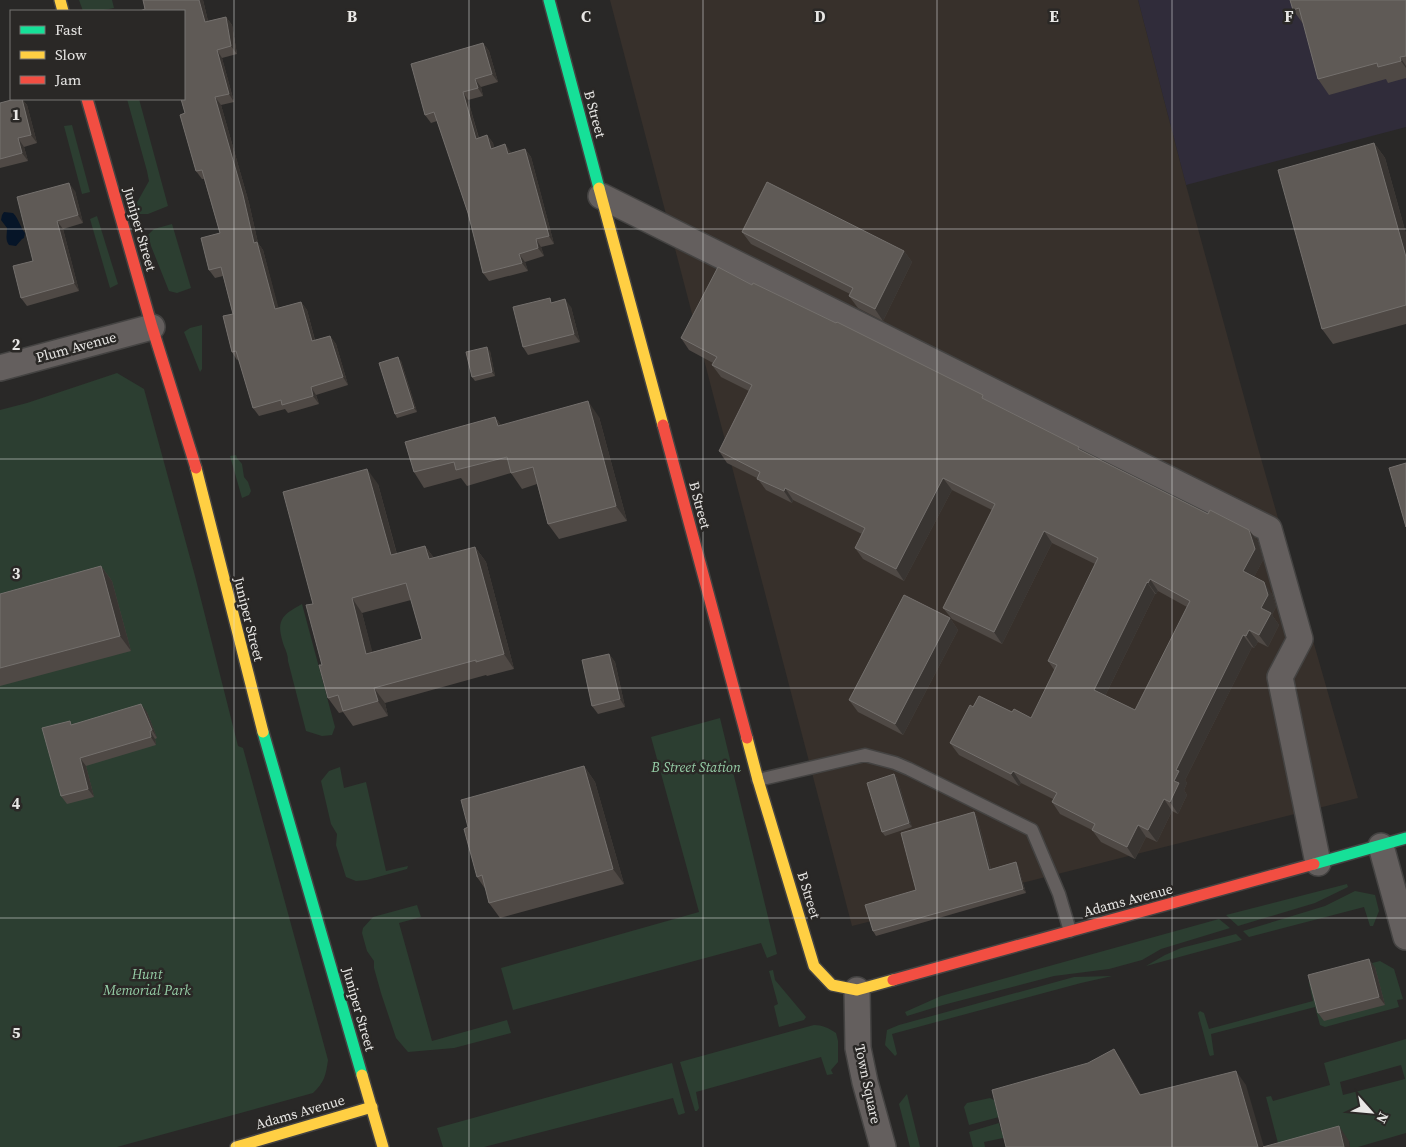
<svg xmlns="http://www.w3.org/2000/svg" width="1406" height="1147" viewBox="0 0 1406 1147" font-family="'Source Serif 4',serif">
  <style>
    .commercial { fill: #302c3a }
    .built { fill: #37302b }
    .green { fill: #2c3e31; fill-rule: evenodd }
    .water { fill: #061528 }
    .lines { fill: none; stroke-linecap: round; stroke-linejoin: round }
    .lane-casing { stroke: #444342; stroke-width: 15 }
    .street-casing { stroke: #444342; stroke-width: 28 }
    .fast-casing { stroke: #444342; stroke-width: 14 }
    .slow-casing { stroke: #444342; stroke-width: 14 }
    .jam-casing { stroke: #444342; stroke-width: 14 }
    .lane { stroke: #645f5e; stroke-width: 12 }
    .street { stroke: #645f5e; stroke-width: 25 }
    .fast { stroke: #16e098; stroke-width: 11 }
    .slow { stroke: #ffcf43; stroke-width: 11 }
    .jam { stroke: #f24e42; stroke-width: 11 }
    .wall { fill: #4f4945; fill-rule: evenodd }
    .shaded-wall { fill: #393532 }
    .building { fill: #5f5a56; stroke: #74706d; fill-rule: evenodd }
    .grid { fill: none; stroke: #e8e7e5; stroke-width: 1; stroke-opacity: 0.55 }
    .labels { text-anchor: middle; stroke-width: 5; stroke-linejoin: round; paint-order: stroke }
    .street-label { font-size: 14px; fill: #e8e7e5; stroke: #2a2826 }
    .park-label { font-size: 14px; font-style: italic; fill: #96cea7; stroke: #2a2826 }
    .grid-label { font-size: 16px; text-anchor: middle; font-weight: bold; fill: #e8e7e5; stroke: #2a2826; stroke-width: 5; stroke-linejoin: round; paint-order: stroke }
  </style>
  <rect width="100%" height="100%" fill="#292827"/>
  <path class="commercial" d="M1138,0h268v127l-220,58z"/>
  <path class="built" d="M610,0h528l48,185 72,263 100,350 -506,128z"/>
  <g class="green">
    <path d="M79,0h33l2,8 -15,3h-16z"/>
    <path d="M127,99h12l29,107 -20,8h-9l-4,-8 14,-25 -2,-10z"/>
    <path d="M72,125l18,67 -8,2 -18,-68z"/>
    <path d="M97,216l21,68 -8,4 -20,-69z"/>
    <path d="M172,224l19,64 -14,5 -8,-2 -22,-55 7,-7z"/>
    <path d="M202,325v44l-2,3 -16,-40 6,-4z"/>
    <path d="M117,373l27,16 51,187 43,170 5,2 85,312c-2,15 -4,23 -15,33l-196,54h-117v-737l27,-7z"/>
    <path d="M236,455l1,3 5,6 2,13 4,5 3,9 -2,4 -7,3 -12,-42z"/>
    <path d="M302,604l33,123 -3,8 -10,1 -16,-5 -18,-70c0,-6 -2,-10 -4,-15 -8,-25 -4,-30 18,-42z"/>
    <path d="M720,718l57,236 -10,4 -6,-15 -248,67 -12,-42 198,-56 -48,-175z"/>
    <path d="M340,767l4,21 22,-6 20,89 22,-5 -1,3 -40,11 -11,1 -10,-4 -10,-32 1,-11 -6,-10 -10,-43 8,-10z"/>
    <path d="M1347,884l1,3 -33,16 -77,23 -12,-11z"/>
    <path d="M1355,891l20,4 4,16 -6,15h-3l-6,-19 -115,30 -6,-6 82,-25z"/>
    <path d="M417,905l4,12 -22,6 33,118 75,-21 4,13 -57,15 -46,4 -12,-14 -15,-45 -7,-25v-7l-7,-10 -5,-18 1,-5 10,-11z"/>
    <path d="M1219,919l11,9 -69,21 -19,11 -33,9 -55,7 -111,29 -36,11 -2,-4 36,-16z"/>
    <path d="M1236,934l6,6 -96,26 19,-11 16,-7z"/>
    <path d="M1380,961l14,8 9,30 -6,1 2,7 -74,20 -5,-2 -5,-18 -104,27 3,21 -4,1 -1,-2 -11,-41 2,-2 4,2 5,16 104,-28 -4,-18 1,-4z"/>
    <path d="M773,970l2,10 31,37 -2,3 -25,7 -5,-21 4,-2 -9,-33z"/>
    <path d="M1112,976l-31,7 -189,51 5,20 -2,2 -10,-11 2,-15 12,-5 175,-48z"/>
    <path d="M814,1025c8,0 15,3 22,8l2,8v21l-7,8 2,4 -6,1 -6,-18 -125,35 3,16 -2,3h-2l-15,-49z"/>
    <path d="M1406,1039v94l-48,14h-8l-1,-6 -70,6 -13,-50 5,-1 2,5 57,-16 -6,-22zM1401,1065l4,14 -62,16 -3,-13z"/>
    <path d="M672,1063l13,50 -6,2 -1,-1 -5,-16 -189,49h-41l-6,-19z"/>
    <path d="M907,1094l13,53h-10l-11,-43z"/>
    <path d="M990,1098l4,2 5,17 -30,8 -5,-18 3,-4z"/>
    <path d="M999,1123l2,8 3,3 -1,4 -19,4 1,5h-12l-4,-15z"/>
  </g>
  <path class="water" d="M4,212l9,1c6,6 7,14 12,20l-1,5 -2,1 -6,7 -7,-1c-4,-5 -2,-10 -2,-17l-6,-8 1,-5z"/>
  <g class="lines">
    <g class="lane-casing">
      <path id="lane" d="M758,780l107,-25 30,8 14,6 123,61 27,64 11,37"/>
    </g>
    <g class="street-casing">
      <g id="street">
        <path d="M601,196l668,333 31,110 -20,38 38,186"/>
        <path d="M0,368l152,-41"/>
        <path d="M1381,846l25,91"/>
        <path d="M857,990l1,58 7,34 18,65"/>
      </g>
    </g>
    <g class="fast-casing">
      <g id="fast">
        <path d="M549,0l50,188"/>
        <path d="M263,732l99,343"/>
        <path d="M1314,864l92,-26"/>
      </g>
    </g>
    <g class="slow-casing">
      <g id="slow">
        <path d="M60,0l3,11"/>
        <path d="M599,188l64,237"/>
        <path d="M196,468l67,264"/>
        <path d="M747,738l11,42 56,186 18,19 25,5 36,-10"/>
        <path d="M362,1075l21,72"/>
        <path d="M236,1147l136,-40"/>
      </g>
    </g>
    <g class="jam-casing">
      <g id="jam">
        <path d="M87,99l65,228 44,141"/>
        <path d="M663,425l84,313"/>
        <path d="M893,980l421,-116"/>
      </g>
    </g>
    <use href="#lane" class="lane"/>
    <use href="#street" class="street"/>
    <use href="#fast" class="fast"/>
    <use href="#slow" class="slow"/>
    <use href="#jam" class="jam"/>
  </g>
  <g class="wall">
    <path d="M143,0h60l5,21 18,-4 6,8 5,29 -15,4 12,44 -13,3 28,98 9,40 5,7 15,58 23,-6 6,8 8,30 15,-4 6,8 12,41 -32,10 3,9 -31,9 -3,-4 -26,7 -6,-8 -14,-49 -2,1 -5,-8 -9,-36 10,-2 -10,-38 -8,2 -6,-8 -8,-32 19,-5 -16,-54h-2l-6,-8 -16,-56 5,-2 -4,-14h3v-88h-44l5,-2z"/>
    <path d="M1290,0h116v78l-18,5 -2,-4 -57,16 -11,-16 -14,-54 -11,-15z"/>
    <path d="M483,43l6,8 9,31 -17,5 2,9 -15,4 11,38 8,-3 6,8 1,5 17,5 14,-4 6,8 23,87 -13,3 3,9 -19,6 3,9 -39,10 -6,-8 -15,-60 -31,-92 -6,2 -6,-8z"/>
    <path d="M15,99h7l5,6 10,38 -13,4 4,14 -28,7v-65z"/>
    <path d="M1374,143l11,15 21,76v90l-73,20 -11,-15z"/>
    <path d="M75,191l8,32 -20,6 16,62 -52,15 -6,-8 12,-37z"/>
    <path d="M742,232l162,19 8,11 -29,59 -25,-13 -9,-12 1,-2 -99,-50z"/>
    <path d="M553,302l18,5 9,35 -52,13 -5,-8z"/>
    <path d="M681,338l306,63 94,49 127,64 41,16 9,12 5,18 -9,17 18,17 4,13 -4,8 7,10 -11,22 -10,-5 -4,6 -2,-1 -67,133 2,3 -3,7 3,5 -9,19 -6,-3 -15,31 -11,-5 -11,22 -34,-17 -9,-12 -32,-16 -8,-12 1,-3 -32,-16 -2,3 -60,-31 -9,-12 23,-36 39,5 19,6 24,-47 -7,-10 47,-97 -43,-21 -50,101 -50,-25 -9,-11 49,-98 -40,-20 -48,91 -41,-22 -8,-11 7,-14 -69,-34 -1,3 -26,-13 -9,-12 -30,-15 -8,-12 30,-60 -28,-14 -9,-12 1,-2 -24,-13zM1158,591l29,16 -52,103 -30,-14 50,-102h1z"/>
    <path d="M490,351l5,25 -20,5 -3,-4z"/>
    <path d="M401,361l16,51 -20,6 -2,-4z"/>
    <path d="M495,417l6,8 98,-8 28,104 -68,18 -11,-15 -11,-40 -15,5 -11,-16 -44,13 -6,-8 -37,10 -10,-16z"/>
    <path d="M378,484l19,70 28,-8 9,12 41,-11 11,15 28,107 -27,7 -1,-1 -101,28 3,13 -35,10 -10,-14 -4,1 -11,-15 -6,-33 -9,-61zM411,600l11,39 -50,13 -10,-39z"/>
    <path d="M101,566l11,15 19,70 -131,35v-92z"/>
    <path d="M950,618l8,12 -55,105 -45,-23 -9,-12z"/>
    <path d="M609,654l6,8 10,45 -27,7 -6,-8z"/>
    <path d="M147,712l10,26 -2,1 1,6 -70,21 8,31 -27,7 -6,-8 11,-72z"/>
    <path d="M584,766l11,16 29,102 -124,34 -11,-15 -3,-13 -9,-13z"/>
    <path d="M894,774l3,4 15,49 -27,9 -3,-4z"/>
    <path d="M974,812l3,5 14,52 25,-7 2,4 8,27 -150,43 -3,-5 43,-41z"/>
    <path d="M1375,967l10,38 -61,16 -6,-8z"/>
  </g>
  <g class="shaded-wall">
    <path d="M199,0h4l7,30 -5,-8z"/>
    <path d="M226,17l6,8 5,29 -6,-8z"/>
    <path d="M483,43l6,8 9,31 -6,-8z"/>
    <path d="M217,50l5,8 12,44 -5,-8z"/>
    <path d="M1400,57l6,9v2l-5,-7z"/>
    <path d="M475,79l6,8 2,9 -5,-8z"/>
    <path d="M463,92l5,8 13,47 -5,-8z"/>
    <path d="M215,97l6,8 28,98 9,40 5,7 18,67 -6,-8 -21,-66z"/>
    <path d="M22,99l5,6 10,38 -6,-8z"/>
    <path d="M487,135l6,8 4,14 -6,-8z"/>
    <path d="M18,138l6,9 4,14 -6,-8z"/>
    <path d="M1374,143l11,15 21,76v23z"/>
    <path d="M505,144l6,8 3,10 -6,-8z"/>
    <path d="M525,149l6,8 23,87 -5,-8z"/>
    <path d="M69,183l6,8 8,32 -5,-8z"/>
    <path d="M57,221l6,8 16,62 -5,-8z"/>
    <path d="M536,239l5,8 3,9 -6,-8z"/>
    <path d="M904,251l8,11 -29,59 -8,-12z"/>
    <path d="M519,254l6,8 3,9 -6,-8z"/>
    <path d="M565,299l6,8 9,35 -6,-8z"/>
    <path d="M301,302l6,8 10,39 -5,-8z"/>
    <path d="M330,336l6,8 12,41 -5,-8z"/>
    <path d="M487,347l3,4 5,25 -3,-4z"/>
    <path d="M398,357l3,4 16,51 -3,-4z"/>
    <path d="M311,387l5,8 3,9 -6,-8z"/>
    <path d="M588,401l11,16 28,104 -11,-15z"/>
    <path d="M495,417l11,15 -8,-6z"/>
    <path d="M367,469l11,15 23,86 -10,-15z"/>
    <path d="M943,478l9,12 -48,91 -8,-12z"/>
    <path d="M785,488l8,12 -1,3 -8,-12z"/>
    <path d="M1249,530l9,12 5,18 -12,23 -8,-12z"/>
    <path d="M1044,531l8,12 -50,101 -8,-12z"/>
    <path d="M425,546l11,15 -7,-2z"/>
    <path d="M475,547l11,15 28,107 -10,-15z"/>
    <path d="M101,566l11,15 19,70 -11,-15z"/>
    <path d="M1150,579l8,12 -2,3 -8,-11z"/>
    <path d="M1147,582l8,12 -53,108 -8,-12z"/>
    <path d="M1264,582l8,12 4,13 -4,8 7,10 -11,22 -9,-12z"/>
    <path d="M352,598l10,15 15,56 -11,-15z"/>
    <path d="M950,618l8,12 -55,105 -8,-11z"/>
    <path d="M1249,630l9,12 -4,6 -8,-12z"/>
    <path d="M1243,635l9,12 -67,133 2,3 -3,7 3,5 -9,19 -8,-12 6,-32z"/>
    <path d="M609,654l6,8 10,45 -5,-8z"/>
    <path d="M374,688l11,15 3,13 -10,-15z"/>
    <path d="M141,704l6,8 10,26 -5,-8z"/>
    <path d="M150,731l5,8 1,6 -5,-8z"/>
    <path d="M80,758l6,8 8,31 -6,-8z"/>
    <path d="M584,766l11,16 29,102 -11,-15z"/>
    <path d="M1013,771l8,12 -2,3 -8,-12z"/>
    <path d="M894,774l3,4 15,49 -3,-4z"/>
    <path d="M1164,799l8,12 -15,31 -9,-12z"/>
    <path d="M974,812l3,5 15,57 -3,-4z"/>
    <path d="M1138,825l8,12 -11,22 -8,-12z"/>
    <path d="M1016,862l2,4 8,27 -3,-4z"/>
    <path d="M1369,959l6,8 10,38 -6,-8z"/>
    <path d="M1114,1049l10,15 26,46 -10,-15z"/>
    <path d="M1236,1071l10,14 18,62h-6z"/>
    <path d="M1339,1126l10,15 1,6h-6z"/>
  </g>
  <g class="building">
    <path d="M143,0h56l6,22 21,-5 5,29 -14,4 12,44 -14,3 28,98 11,48 3,-1 18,67 26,-7 11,39 18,-5 13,41 -32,10 2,9 -31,9 -1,-5 -28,8 -17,-57 -4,1 -9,-36 10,-2 -12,-47 -12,3 -8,-32 19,-5 -18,-63 -6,1 -16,-56 5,-2 -4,-14h3v-88h-44l5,-2z"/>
    <path d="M1290,0h116v56l-6,1 1,4 -23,6 -1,-4 -59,16 -19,-71 -6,2z"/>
    <path d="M483,43l9,31 -17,5 3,9 -15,4 13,47 11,-4 4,14 14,-5 3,10 17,-5 24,87 -13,3 2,9 -19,6 3,9 -39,10 -15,-60 -34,-101 -9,3 -14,-51z"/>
    <path d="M15,99h7l9,36 -13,3 4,15 -22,6v-56z"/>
    <path d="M1374,143l32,114v48l-84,24 -44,-159z"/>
    <path d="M767,182l137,69 -29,58 -26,-13 4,-8 -111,-56z"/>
    <path d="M69,183l9,32 -21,6 17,62 -53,15 -8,-32 20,-5 -16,-64z"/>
    <path d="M718,267l34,18 1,-2 83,40 1,-1 146,73 -1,3 97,49 -1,2 130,65 2,-4 39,20 6,19 -12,22 21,11 4,13 -7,13 10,5 -12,22 -10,-5 -3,6 -3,-1 -67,135 3,1 -5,10 5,2 -9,19 -6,-3 -16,31 -10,-5 -11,22 -35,-17 3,-6 -43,-22 5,-9 -44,-22 -2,3 -61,-31 20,-38 3,2 6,-11 33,16 2,-3 17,9 26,-53 -9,-4 50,-103 -54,-27 -50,101 -51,-24 52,-104 -52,-26 -47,91 -41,-21 10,-20 -80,-40 -1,3 -27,-12 3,-7 -41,-21 33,-66 -40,-20 5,-8 -36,-19zM1150,579l40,22 -55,109 -41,-20 53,-108 1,1z"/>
    <path d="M550,298l1,5 14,-4 9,35 -51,13 -10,-40z"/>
    <path d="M487,347l5,25 -20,5 -6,-25z"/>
    <path d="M398,357l16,51 -19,6 -16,-51z"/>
    <path d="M588,401l28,105 -68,18 -15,-57 -22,6 -4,-16 -51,13 -2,-8 -40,10 -9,-30 90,-25 3,9z"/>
    <path d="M1406,463v64l-17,-59z"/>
    <path d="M367,469l24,86 34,-9 4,13 46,-12 29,107 -28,8v-2l-102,28 4,13 -35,10 -5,-16 -10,3 -9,-33h3l-16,-60 7,-1 -30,-112zM406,583l16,56 -56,15 -14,-56z"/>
    <path d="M101,566l19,70 -120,32v-74z"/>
    <path d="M904,595l46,23 -55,106 -46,-24z"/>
    <path d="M609,654l11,45 -28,7 -10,-46z"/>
    <path d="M141,704l11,26 -2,1 1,6 -71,21 8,31 -27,7 -19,-68 28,-7 1,4z"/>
    <path d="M584,766l29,103 -124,34 -7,-28 -5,2 -13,-48 4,-2 -7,-27z"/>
    <path d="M894,774l15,49 -27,9 -15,-49z"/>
    <path d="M974,812l15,58 27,-8 7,27 -150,42 -8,-26 51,-15 -15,-57z"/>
    <path d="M1369,959l10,38 -61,16 -10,-38z"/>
    <path d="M1114,1049l26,46 96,-24 22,76h-252l-14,-57 96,-27z"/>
    <path d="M1339,1126l5,21h-81z"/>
  </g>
  <path class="grid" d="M234,0v1147M469,0v1147M703,0v1147M937,0v1147M1172,0v1147M0,229h1406M0,459h1406M0,688h1406M0,918h1406"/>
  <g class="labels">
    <g class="street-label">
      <text transform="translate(595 114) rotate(75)" y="5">B Street</text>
      <text transform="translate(140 229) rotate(74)" y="5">Juniper Street</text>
      <text transform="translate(76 347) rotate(-15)" y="5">Plum Avenue</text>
      <text transform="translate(700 505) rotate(75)" y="5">B Street</text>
      <text transform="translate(249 619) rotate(76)" y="5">Juniper Street</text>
      <text transform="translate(809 895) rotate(73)" y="5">B Street</text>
      <text transform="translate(1128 900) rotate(-15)" y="5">Adams Avenue</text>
      <text transform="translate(359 1009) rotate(74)" y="5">Juniper Street</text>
      <text transform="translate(868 1084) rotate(78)" y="5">Town Square</text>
      <text transform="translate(300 1112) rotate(-16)" y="5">Adams Avenue</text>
    </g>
    <g class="park-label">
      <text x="696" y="772">B Street Station</text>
      <text x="147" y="979">Hunt<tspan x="147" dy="16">Memorial Park</tspan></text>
    </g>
  </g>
  <g class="grid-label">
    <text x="352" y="22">B</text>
    <text x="586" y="22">C</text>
    <text x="820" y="22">D</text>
    <text x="1054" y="22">E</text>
    <text x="1289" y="22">F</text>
    <text x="16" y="120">1</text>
    <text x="16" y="350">2</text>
    <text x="16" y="579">3</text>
    <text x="16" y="809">4</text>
    <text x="16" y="1038">5</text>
  </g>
  <rect x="10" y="10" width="175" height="90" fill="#2a2826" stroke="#767472"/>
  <rect x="20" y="26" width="25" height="8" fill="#16e098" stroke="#767472"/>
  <text x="55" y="35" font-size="15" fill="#e8e7e5">Fast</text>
  <rect x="20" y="51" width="25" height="8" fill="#ffcf43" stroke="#767472"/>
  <text x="55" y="60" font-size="15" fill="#e8e7e5">Slow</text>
  <rect x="20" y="76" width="25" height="8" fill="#f24e42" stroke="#767472"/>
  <text x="55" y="85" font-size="15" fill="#e8e7e5">Jam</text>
  <g transform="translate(1371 1112) rotate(117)" stroke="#2a2826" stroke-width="4" paint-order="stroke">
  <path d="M0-4L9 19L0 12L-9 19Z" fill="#e8e7e5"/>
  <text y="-8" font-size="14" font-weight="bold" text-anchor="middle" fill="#e8e7e5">N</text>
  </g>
</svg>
